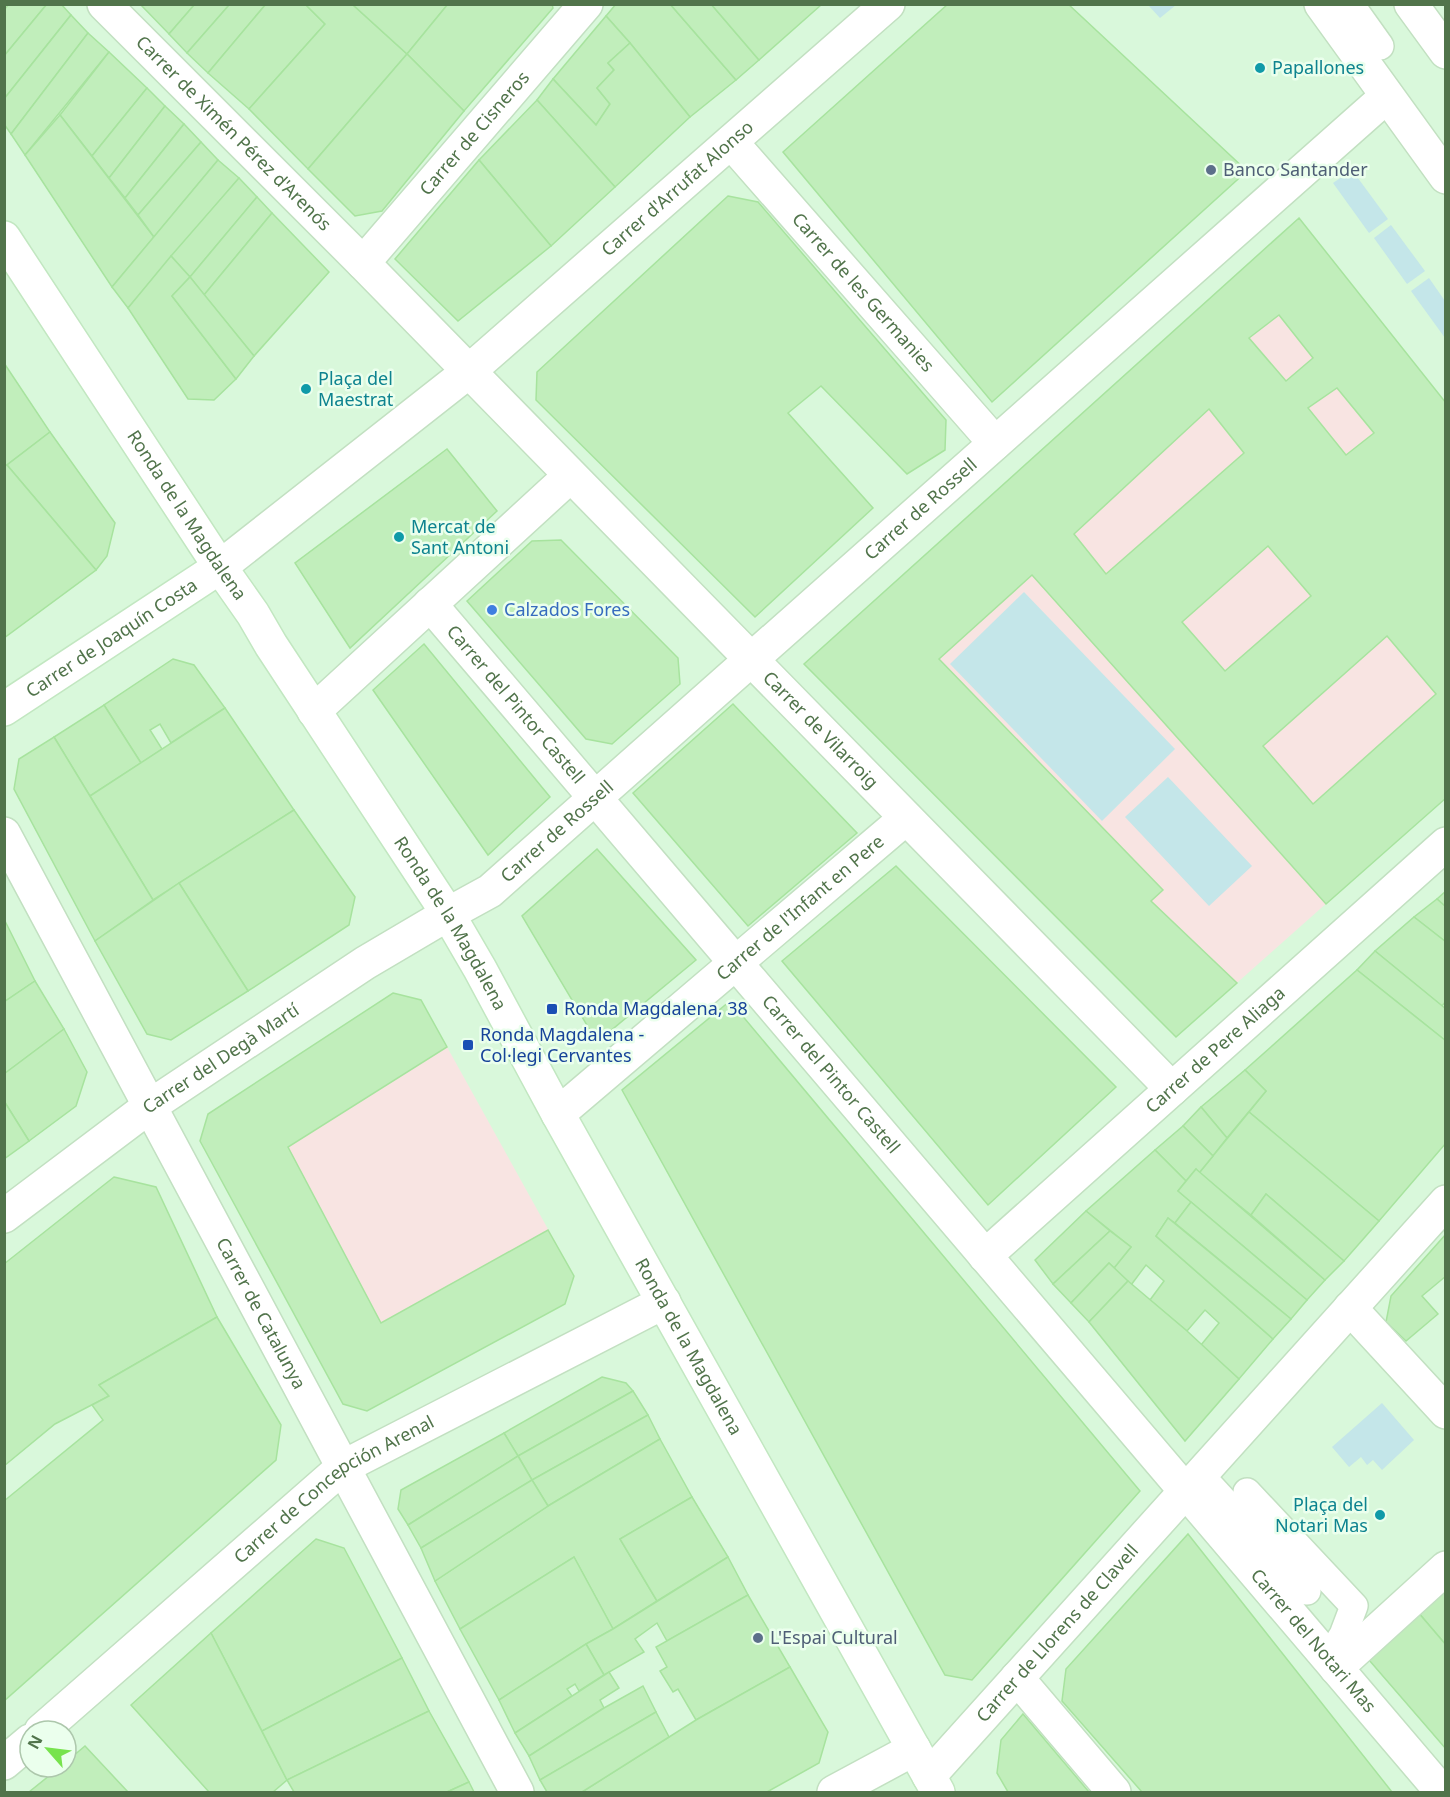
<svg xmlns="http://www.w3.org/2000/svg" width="1450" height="1797" viewBox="0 0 1450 1797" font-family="'Noto Sans',sans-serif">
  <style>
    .residential { fill: #d9f8db; fill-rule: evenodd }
    .education { fill: #f8e4e2 }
    .green { fill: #c4e6e9 }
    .building { fill: #c1eebb; stroke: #a7e39e; stroke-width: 1.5; fill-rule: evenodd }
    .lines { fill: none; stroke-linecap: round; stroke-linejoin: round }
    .lane-casing { stroke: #c2e0c1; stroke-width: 30 }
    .street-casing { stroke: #c2e0c1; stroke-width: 36 }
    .secondary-casing { stroke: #c2e7c1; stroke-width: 36 }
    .lane { stroke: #fff; stroke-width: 27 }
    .street { stroke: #fff; stroke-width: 33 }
    .secondary { stroke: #fff; stroke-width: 33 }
    .culture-dot { fill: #0f9aa8; stroke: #ebffed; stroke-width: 2 }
    .service-dot { fill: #5c6f8a; stroke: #ebffed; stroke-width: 2 }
    .shop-dot { fill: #3f7fe0; stroke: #ebffed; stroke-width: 2 }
    .transit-dot { fill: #1a4fb4; stroke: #ebffed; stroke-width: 2 }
    .labels { text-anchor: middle; stroke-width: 5; stroke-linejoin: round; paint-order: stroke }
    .culture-label { font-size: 18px; fill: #0d838f; stroke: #ebffed; text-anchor: start }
    .street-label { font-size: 18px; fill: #51744b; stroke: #ebffed }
    .service-label { font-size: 18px; fill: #4e5e75; stroke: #ebffed; text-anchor: start }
    .shop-label { font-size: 18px; fill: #366cbe; stroke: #ebffed; text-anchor: start }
    .transit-label { font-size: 18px; fill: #164399; stroke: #ebffed; text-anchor: start }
  </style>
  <rect width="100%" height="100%" fill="#e5fce7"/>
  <path class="residential" d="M5,5h1440v1787h-1440zM30,1731h36v36h-36z"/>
  <g class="education">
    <path d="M1299,218l146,185v395l-269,239 -372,-373z"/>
    <path d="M393,993l28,7 153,276 -9,28 -198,107 -24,-7 -143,-263 8,-27z"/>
  </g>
  <g class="green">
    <path d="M1148,5h28l-16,13z"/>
    <path d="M1352,170l36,49 -19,14 -36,-50z"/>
    <path d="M1391,225l34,46 -18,13 -33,-46z"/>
    <path d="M1429,278l16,23v37l-34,-47z"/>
    <path d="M1024,592l151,157 -73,72 -152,-157z"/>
    <path d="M1168,777l84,89 -43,40 -84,-89z"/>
    <path d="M1382,1403l32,37 -32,30 -9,-10 -6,5 -6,-8 -12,10 -17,-20z"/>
  </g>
  <g class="building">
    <path d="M9,4h38l-43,52v-46z"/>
    <path d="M47,4h14l10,11 -67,84v-43z"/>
    <path d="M140,4h55l-26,30z"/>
    <path d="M195,4h35l-43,49 -18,-19z"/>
    <path d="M230,4h36l-58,69 -21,-20z"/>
    <path d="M266,4h39l20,20 -76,85 -41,-36z"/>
    <path d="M305,4h47l55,50 -99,115 -59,-60 76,-85z"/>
    <path d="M352,4h96l-41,50z"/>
    <path d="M448,4h104l1,4 -89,103 -57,-57z"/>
    <path d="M616,4h54l66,76 -46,37 -60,-74 -24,-27z"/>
    <path d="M670,4h41l48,56 -23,20z"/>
    <path d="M711,4h109l1,1 -62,55z"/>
    <path d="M948,4h120l179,167 -255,231 -209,-250z"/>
    <path d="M71,15l17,18 -77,101 -7,-10v-25z"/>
    <path d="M606,16l24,27 -22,20 6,7 -17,18 13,16 -14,21 -43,-46z"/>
    <path d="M88,33l21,19 -84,103 -14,-21z"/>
    <path d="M630,43l60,74 -75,70 -78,-87 16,-21 43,46 14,-21 -13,-16 17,-18 -6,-7z"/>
    <path d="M109,52l38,36 -55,68 -32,-41z"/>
    <path d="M407,54l57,57 -82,100 -27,5 -47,-47z"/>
    <path d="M147,88l18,18 -56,72 -17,-22z"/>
    <path d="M537,100l78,87 -64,59 -72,-86z"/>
    <path d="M165,106l19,18 -59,74 -16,-20z"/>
    <path d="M60,115l94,122 -42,50 -87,-132z"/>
    <path d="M184,124l17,18 -63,73 -13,-17z"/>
    <path d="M201,142l17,18 -64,77 -16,-22z"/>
    <path d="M218,160l21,18 -111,130 -16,-21z"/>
    <path d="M479,160l72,86 -93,75 -63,-62z"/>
    <path d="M239,178l18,19 -67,80 -19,-21z"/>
    <path d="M728,196l30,6 188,218 -1,30 -38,24 -86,-88 -33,27 85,95 -118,109 -219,-217 1,-28z"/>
    <path d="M257,197l15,16 -68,82 -14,-18z"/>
    <path d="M272,213l57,59 -75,84 -50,-61z"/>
    <path d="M1299,218l147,185v395l-120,106 -294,-329 -93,84 224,231 -12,11 86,82 -61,54 -372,-373zM1279,315l34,43 -27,23 -37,-43zM1337,388l37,45 -28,22 -38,-47zM1209,409l35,44 -138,121 -32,-40zM1268,546l43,50 -86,75 -43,-49zM1387,636l49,58 -123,110 -50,-58z"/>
    <path d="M171,256l19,21 -18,19 64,83 -22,21 -26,-1 -60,-91z"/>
    <path d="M190,277l64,79 -18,23 -64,-83z"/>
    <path d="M4,363l46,69 -46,35z"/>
    <path d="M50,432l65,91 -8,33 -11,14 -89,-105z"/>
    <path d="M447,449l50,62 -147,137 -55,-85z"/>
    <path d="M7,465l89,105 -92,68v-171z"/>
    <path d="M561,540l117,118 2,26 -68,60 -26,-5 -119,-138 65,-60z"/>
    <path d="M424,644l126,153 -62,58 -115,-165z"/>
    <path d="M173,659l21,6 31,43 -54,35 -11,-19 -10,6 12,19 -21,14 -37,-58z"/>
    <path d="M733,704l124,129 -109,93 -115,-133z"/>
    <path d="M104,705l37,58 -51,33 -36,-59z"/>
    <path d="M225,708l69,102 -141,90 -63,-104z"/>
    <path d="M54,737l99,163 -58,41 -81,-152 5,-30z"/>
    <path d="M294,810l61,87 -6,28 -101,66 -69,-108z"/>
    <path d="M597,849l99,111 -99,82 -75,-126z"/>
    <path d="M896,866l220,221 -128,118 -206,-244z"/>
    <path d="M179,883l69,108 -77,49 -24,-6 -52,-93z"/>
    <path d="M1446,891v16l-9,-8z"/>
    <path d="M1437,899l9,8v35l-32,-25z"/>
    <path d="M1414,917l32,25v59l-4,5 -67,-55z"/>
    <path d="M4,919l31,62 -31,21z"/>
    <path d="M1375,951l71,58v32l-89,-71z"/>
    <path d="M1357,970l89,71v102l-67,78 -130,-109 17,-21 -21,-21z"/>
    <path d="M35,981l29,48 -60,45v-72z"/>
    <path d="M393,993l28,7 26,47 -159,100 93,176 167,-93 26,46 -9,28 -198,107 -24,-7 -143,-263 8,-27z"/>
    <path d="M730,1001l410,490 -168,189 -27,-5 -323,-585z"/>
    <path d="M64,1029l23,43 -11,34 -47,35 -25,-40v-27z"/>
    <path d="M1245,1070l21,21 -39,47 -26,-31z"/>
    <path d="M4,1101l25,40 -25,18z"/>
    <path d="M1201,1107l26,31 -14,18 -30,-30z"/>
    <path d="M1249,1112l130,109 -35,40 -78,-67 -15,21 -52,-42z"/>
    <path d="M1183,1126l30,30 -14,17 -3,-4 -10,12 -31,-31z"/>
    <path d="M1155,1150l31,31 -8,10 13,11 -16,21 -7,-5 -12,18 117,103 -34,40 -38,-34 18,-22 -14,-13 -18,21 -37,-31 14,-19 -18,-16 -15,20 -17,-17 17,-21 -45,-36z"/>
    <path d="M1196,1169l129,111 -18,20 -129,-109z"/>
    <path d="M114,1177l42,10 61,130 -118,68 10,11 -54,28 -51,42v-202z"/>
    <path d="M1266,1194l78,67 -19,19 -74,-65z"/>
    <path d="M1191,1202l116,98 -16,19 -116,-96z"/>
    <path d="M1086,1211l24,20 -57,53 -18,-24z"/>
    <path d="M1168,1218l123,101 -18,20 -117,-103z"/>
    <path d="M1110,1231l21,16 -17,21 -5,-5 -38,40 -18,-19z"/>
    <path d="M1446,1234v42l-24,20 16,18 -32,27 -20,-19 5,-26z"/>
    <path d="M1109,1263l19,18 -39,41 -18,-19z"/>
    <path d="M1128,1281l59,50 52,48 -54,62 -96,-119z"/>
    <path d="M217,1317l64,108 -5,35 -272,241v-200l99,-81 -11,-15 17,-9 -10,-11z"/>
    <path d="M602,1377l24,6 7,8 -115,65 -14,-23z"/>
    <path d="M633,1391l15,24 -116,65 -14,-24z"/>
    <path d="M648,1415l12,24 -112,67 -16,-26z"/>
    <path d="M504,1433l14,23 -110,69 -10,-16 3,-19z"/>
    <path d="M660,1439l32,58 -72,42 37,62 -44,28 -39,-72 -114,72 -25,-48 113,-75z"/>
    <path d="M518,1456l14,24 -111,68 -13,-23z"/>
    <path d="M532,1480l16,26 -113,75 -14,-33z"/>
    <path d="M692,1497l36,60 -71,44 -37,-62z"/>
    <path d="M1188,1534l204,258h-250l-80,-91 4,-32z"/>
    <path d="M316,1539l28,9 58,110 -140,73 -51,-98z"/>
    <path d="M574,1557l39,72 -27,15 -87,56 -39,-71z"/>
    <path d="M728,1557l20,38 -81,46 -10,-18 -22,16 9,13 -40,23 -18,-31 27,-15z"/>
    <path d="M1446,1587v58l-29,-34z"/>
    <path d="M748,1595l42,72 -94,53 -18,-31 -5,3 -13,-21 7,-4 -11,-20z"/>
    <path d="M1417,1611l29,34v104l-77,-89v-5z"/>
    <path d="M211,1633l76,147 -14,12h-64l-78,-87z"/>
    <path d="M586,1644l18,31 -25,16 -4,-7 -8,5 5,7 -57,37 -16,-33z"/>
    <path d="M402,1658l27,53 -142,69 -25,-49z"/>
    <path d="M790,1667l38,65 -9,31 -52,29h-185l114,-72z"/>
    <path d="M609,1672l10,16 -19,12 4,8 -75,48 -14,-23z"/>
    <path d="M643,1686l13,26 -116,68 -11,-24 75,-48z"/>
    <path d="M429,1711l40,71 -22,10h-153l-7,-12z"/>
    <path d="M656,1712l13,25 -87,55h-35l-7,-12z"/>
    <path d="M1023,1714l66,78h-81l-11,-19 4,-33z"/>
    <path d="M85,1746l43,46h-99l31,-25h6v-5z"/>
    <path d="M469,1782l5,10h-27z"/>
  </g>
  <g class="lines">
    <g class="lane-casing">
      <g id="lane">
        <path d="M1350,4l30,42"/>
        <path d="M1199,1474l108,117"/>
        <path d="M1247,1492l107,114 -11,29 -15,24"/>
      </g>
    </g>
    <g class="street-casing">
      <g id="street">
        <path id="s1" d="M104,4l259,259 809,826"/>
        <path d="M1321,4l125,173"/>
        <path d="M1411,4l35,48"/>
        <path id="s2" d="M731,142l264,301"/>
        <path id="s3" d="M363,263l223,-259"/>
        <path id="s4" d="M220,567l248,-195 420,-368"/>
        <path id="s5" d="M430,604l1012,1188"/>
        <path d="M314,711l256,-235"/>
        <path id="s6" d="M4,834l513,958"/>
        <path id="s7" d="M558,1114l348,-296"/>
        <path id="s8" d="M4,1216l146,-110 215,-143 83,-49 42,-23 897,-795"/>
        <path id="s9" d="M985,1256l461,-412"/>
        <path d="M1350,1308l96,104"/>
        <path d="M1336,1668l110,-100"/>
        <path d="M1017,1678l97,114"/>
        <path id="s10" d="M41,1731l302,-264 321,-165"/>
        <path d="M4,1763l26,-22"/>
        <path id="s11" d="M929,1776l517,-574"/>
        <path d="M834,1792l80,-43"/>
      </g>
    </g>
    <g class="secondary-casing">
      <g id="secondary">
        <path id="s12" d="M4,238l216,329 33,47 18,31 177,269 32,55 78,145 380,678"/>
        <path id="s13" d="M4,709l216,-142"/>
      </g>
    </g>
    <use href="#lane" class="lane"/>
    <use href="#street" class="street"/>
    <use href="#secondary" class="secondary"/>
  </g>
  <g class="culture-dot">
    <circle cx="1260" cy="68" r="6"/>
    <circle cx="306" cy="389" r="6"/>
    <circle cx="399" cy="537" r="6"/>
    <circle cx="1380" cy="1515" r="6"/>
  </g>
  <g class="service-dot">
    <circle cx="1211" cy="170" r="6"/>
    <circle cx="758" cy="1638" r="6"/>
  </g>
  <circle class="shop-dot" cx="492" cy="610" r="6"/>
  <g class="transit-dot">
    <rect x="546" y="1003" width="12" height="12" rx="3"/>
    <rect x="462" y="1039" width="12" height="12" rx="3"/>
  </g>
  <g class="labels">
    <g class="culture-label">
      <text x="1272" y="74">Papallones</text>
      <text x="318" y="385">Plaça del<tspan x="318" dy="21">Maestrat</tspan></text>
      <text x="411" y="533">Mercat de<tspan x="411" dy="21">Sant Antoni</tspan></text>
      <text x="1368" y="1511" text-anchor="end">Plaça del<tspan x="1368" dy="21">Notari Mas</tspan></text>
    </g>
    <g class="street-label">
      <text dy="6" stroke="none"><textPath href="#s1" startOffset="183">Carrer de Ximén Pérez d'Arenós</textPath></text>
      <text dy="6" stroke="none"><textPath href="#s3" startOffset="171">Carrer de Cisneros</textPath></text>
      <text dy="6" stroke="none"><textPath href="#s4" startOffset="594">Carrer d'Arrufat Alonso</textPath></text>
      <text dy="6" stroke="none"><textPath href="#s2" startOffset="200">Carrer de les Germanies</textPath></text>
      <text dy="6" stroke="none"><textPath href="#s8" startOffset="1161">Carrer de Rossell</textPath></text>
      <text dy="6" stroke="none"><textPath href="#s12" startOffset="332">Ronda de la Magdalena</textPath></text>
      <text dy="6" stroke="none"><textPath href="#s13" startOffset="129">Carrer de Joaquín Costa</textPath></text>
      <text dy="6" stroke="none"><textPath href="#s5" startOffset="132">Carrer del Pintor Castell</textPath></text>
      <text dy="6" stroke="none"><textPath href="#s1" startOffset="1020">Carrer de Vilarroig</textPath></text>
      <text dy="6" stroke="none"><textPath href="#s8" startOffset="675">Carrer de Rossell</textPath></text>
      <text dy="6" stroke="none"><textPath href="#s7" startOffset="318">Carrer de l'Infant en Pere</textPath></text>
      <text dy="6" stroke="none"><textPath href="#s12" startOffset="818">Ronda de la Magdalena</textPath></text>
      <text dy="6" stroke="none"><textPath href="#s9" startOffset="309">Carrer de Pere Aliaga</textPath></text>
      <text dy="6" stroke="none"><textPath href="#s8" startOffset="268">Carrer del Degà Martí</textPath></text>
      <text dy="6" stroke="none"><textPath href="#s5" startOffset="618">Carrer del Pintor Castell</textPath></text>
      <text dy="6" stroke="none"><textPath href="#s6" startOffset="544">Carrer de Catalunya</textPath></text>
      <text dy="6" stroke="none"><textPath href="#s12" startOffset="1304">Ronda de la Magdalena</textPath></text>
      <text dy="6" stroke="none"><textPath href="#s10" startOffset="381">Carrer de Concepción Arenal</textPath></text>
      <text dy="6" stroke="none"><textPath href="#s11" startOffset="192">Carrer de Llorens de Clavell</textPath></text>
      <text dy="6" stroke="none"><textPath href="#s5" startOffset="1362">Carrer del Notari Mas</textPath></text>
    </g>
    <g class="service-label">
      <text x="1223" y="176">Banco Santander</text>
      <text x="770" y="1644">L'Espai Cultural</text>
    </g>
    <g class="shop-label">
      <text x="504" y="616">Calzados Fores</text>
    </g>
    <g class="transit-label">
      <text x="564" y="1015">Ronda Magdalena, 38</text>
      <text x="480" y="1041">Ronda Magdalena -<tspan x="480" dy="21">Col·legi Cervantes</tspan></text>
    </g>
  </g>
  <rect width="1450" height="1797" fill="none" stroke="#51744b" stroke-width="12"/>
  <g transform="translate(48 1749) rotate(298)"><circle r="28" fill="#ebffed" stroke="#adc7ac" stroke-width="1.5"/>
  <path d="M0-4.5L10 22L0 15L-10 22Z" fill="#77e34d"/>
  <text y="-9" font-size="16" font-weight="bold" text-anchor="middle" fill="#51744b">N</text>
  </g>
</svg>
